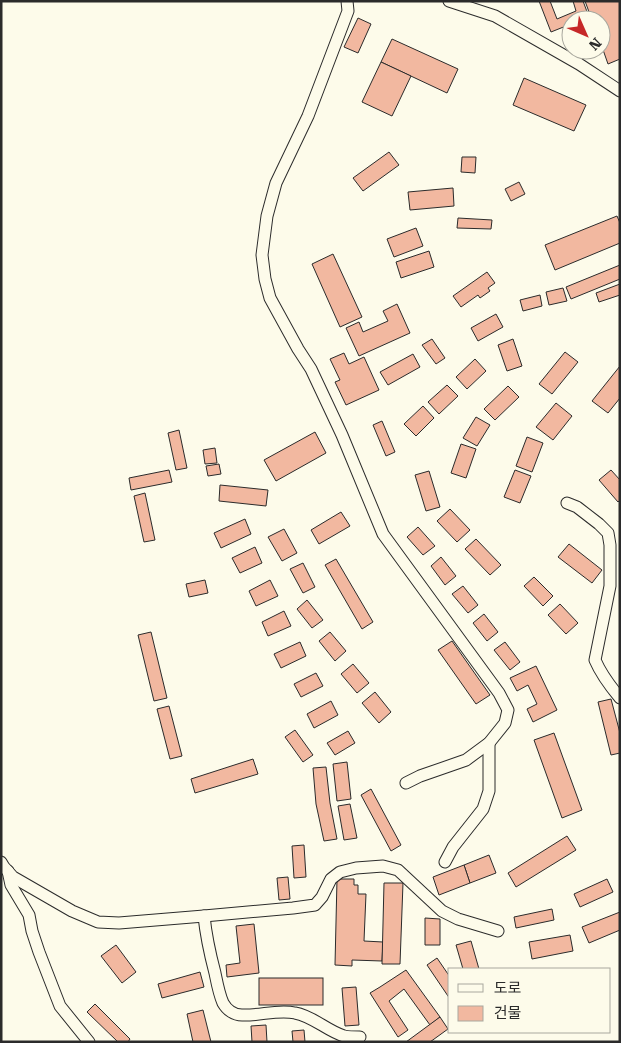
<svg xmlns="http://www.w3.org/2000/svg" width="621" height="1043" viewBox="0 0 621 1043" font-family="'Roboto Serif','Noto Sans KR',serif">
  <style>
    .building { fill: #f2b8a0; stroke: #2b2b2b }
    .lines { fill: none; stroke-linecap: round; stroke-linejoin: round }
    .minor-casing { stroke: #2b2b2b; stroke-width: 13 }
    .minor { stroke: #fdfbea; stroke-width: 11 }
  </style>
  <rect width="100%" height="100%" fill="#fdfbea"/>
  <g class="building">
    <path d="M539,1h11l7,18 19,-8 -3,-10h10l6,16 -9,3h-9v4l-20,8z"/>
    <path d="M585,1h35v58l-12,5 -7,-20v-24h-9z"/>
    <path d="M358,18l13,6 -13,29 -14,-6z"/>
    <path d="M392,39l66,30 -11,24 -66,-31z"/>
    <path d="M381,62l30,14 -19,40 -30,-14z"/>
    <path d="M524,78l62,27 -12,26 -61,-26z"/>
    <path d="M389,152l10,13 -36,26 -10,-13z"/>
    <path d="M462,157h14l-1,16 -14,-1z"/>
    <path d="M519,182l6,12 -14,7 -6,-12z"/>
    <path d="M453,188l1,18 -44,4 -2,-18z"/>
    <path d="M617,216l3,7v20l-65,27 -10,-25z"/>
    <path d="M458,218l34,2 -1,9 -34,-1z"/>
    <path d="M416,228l7,18 -29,11 -7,-18z"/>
    <path d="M429,251l5,16 -33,11 -5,-16z"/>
    <path d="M333,254l29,63 -22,10 -28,-63z"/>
    <path d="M620,265v14l-49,20 -5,-12z"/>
    <path d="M487,272l8,11 -7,5 2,3 -10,7 -2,-3 -17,12 -8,-11z"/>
    <path d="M620,284v11l-21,7 -3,-9z"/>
    <path d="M563,288l4,13 -18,4 -3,-13z"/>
    <path d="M540,295l2,11 -19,5 -3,-11z"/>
    <path d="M397,304l13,29 -51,23 -13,-28 13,-6 4,10 25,-11 -5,-10z"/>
    <path d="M496,314l7,13 -25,14 -7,-13z"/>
    <path d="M432,339l13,19 -9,6 -14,-19z"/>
    <path d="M513,339l9,27 -15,5 -9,-26z"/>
    <path d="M565,352l13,10 -26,32 -13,-10z"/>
    <path d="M344,353l5,11 15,-7 15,33 -33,15 -11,-23 5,-2 -10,-21z"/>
    <path d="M413,354l7,13 -32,18 -8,-13z"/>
    <path d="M475,359l11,12 -19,18 -11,-12z"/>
    <path d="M620,366v32l-12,15 -16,-12z"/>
    <path d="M447,385l11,11 -19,18 -11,-12z"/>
    <path d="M508,386l11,11 -24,23 -11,-11z"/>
    <path d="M556,403l16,13 -19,24 -17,-13z"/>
    <path d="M423,406l11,12 -18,18 -12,-12z"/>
    <path d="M476,417l14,8 -13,21 -14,-8z"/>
    <path d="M382,421l13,31 -9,4 -13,-31z"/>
    <path d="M179,430l8,38 -11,2 -8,-37z"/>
    <path d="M315,432l11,21 -50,28 -12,-21z"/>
    <path d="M527,437l16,6 -11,29 -16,-6z"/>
    <path d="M461,444l15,5 -10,29 -15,-5z"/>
    <path d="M215,448l2,15 -12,1 -2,-14z"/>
    <path d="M219,464l2,10 -13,2 -2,-10z"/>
    <path d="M169,470l3,12 -41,8 -2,-12z"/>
    <path d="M515,470l16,6 -11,27 -16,-6z"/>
    <path d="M611,470l9,10v20l-2,2 -19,-22z"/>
    <path d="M429,471l11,36 -14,4 -11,-36z"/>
    <path d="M220,485l48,5 -2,16 -47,-5z"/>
    <path d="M145,493l10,47 -11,2 -10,-46z"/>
    <path d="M450,509l20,21 -13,12 -20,-21z"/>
    <path d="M341,512l9,14 -31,18 -8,-14z"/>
    <path d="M245,519l6,15 -30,14 -7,-15z"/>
    <path d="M418,527l17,19 -12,9 -16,-18z"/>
    <path d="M284,529l13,24 -15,8 -14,-24z"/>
    <path d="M476,539l25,26 -11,10 -25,-26z"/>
    <path d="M569,544l33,26 -10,13 -34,-26z"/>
    <path d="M255,547l7,16 -22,10 -8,-15z"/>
    <path d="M441,557l15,19 -11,9 -14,-19z"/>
    <path d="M336,559l37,63 -11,7 -37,-64z"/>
    <path d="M303,563l12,24 -12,6 -13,-24z"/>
    <path d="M534,577l19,19 -10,10 -19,-20z"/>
    <path d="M205,580l3,13 -19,4 -3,-13z"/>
    <path d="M270,580l8,16 -22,10 -7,-15z"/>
    <path d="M463,586l15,19 -10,8 -16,-19z"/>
    <path d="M307,600l16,20 -11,8 -15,-19z"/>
    <path d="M560,604l18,19 -12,11 -18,-19z"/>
    <path d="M284,611l7,15 -23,10 -6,-14z"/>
    <path d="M484,614l14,18 -11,9 -14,-18z"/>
    <path d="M151,632l16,66 -13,3 -16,-66z"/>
    <path d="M330,632l16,19 -11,10 -16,-20z"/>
    <path d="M452,641l38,54 -14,9 -38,-54z"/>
    <path d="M300,642l6,14 -25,12 -7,-14z"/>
    <path d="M505,642l15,20 -10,8 -16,-20z"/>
    <path d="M353,664l16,19 -12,10 -16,-19z"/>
    <path d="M536,666l21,44 -24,12 -6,-13 10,-5 -9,-19 -11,6 -7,-13z"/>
    <path d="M316,673l7,13 -22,11 -7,-13z"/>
    <path d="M375,692l16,20 -12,11 -17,-20z"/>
    <path d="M611,699l9,34v20l-9,2 -13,-53z"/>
    <path d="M331,701l7,14 -24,13 -7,-14z"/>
    <path d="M169,706l13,50 -12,3 -13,-50z"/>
    <path d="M295,730l18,25 -10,7 -18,-25z"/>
    <path d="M348,731l7,12 -20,12 -8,-12z"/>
    <path d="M554,733l28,77 -20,8 -28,-78z"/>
    <path d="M253,759l5,15 -63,19 -4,-14z"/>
    <path d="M347,762l4,37 -14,2 -4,-37z"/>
    <path d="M326,767l4,36 7,36 -13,2 -8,-37 -3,-36z"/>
    <path d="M371,789l30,56 -10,6 -30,-56z"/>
    <path d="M350,804l7,34 -13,2 -6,-34z"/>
    <path d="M567,836l9,14 -60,37 -8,-14z"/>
    <path d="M304,845l2,32 -12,1 -2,-32z"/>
    <path d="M489,855l7,18 -26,10 -6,-18z"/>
    <path d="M464,865l6,18 -31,12 -6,-18z"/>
    <path d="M288,877l2,22 -11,1 -2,-22z"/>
    <path d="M337,879h17v6h4v9h8l-2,47 19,1 -1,19 -30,-1v6l-17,-1z"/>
    <path d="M607,879l6,13 -33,15 -6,-13z"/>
    <path d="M384,883h19l-3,81h-18z"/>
    <path d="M552,909l2,11 -38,8 -2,-11z"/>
    <path d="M620,912v18l-31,13 -7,-16z"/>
    <path d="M425,918l15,1v26h-15z"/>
    <path d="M254,924l5,49 -32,4 -1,-12 14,-2 -4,-37z"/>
    <path d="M570,935l3,16 -41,8 -3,-17z"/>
    <path d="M471,941l8,28h-16l-7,-24z"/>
    <path d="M116,945l20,27 -14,11 -21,-27z"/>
    <path d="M437,958l13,19v22l-23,-34z"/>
    <path d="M406,970l34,47 -10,8 -26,-36 -15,12 19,29 -10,7 -28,-44 10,-6z"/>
    <path d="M200,972l4,15 -42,11 -4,-14z"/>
    <rect x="259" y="978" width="64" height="27"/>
    <path d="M356,987l3,38 -14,1 -3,-38z"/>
    <path d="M95,1004l35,35 -2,3h-10l-31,-30z"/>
    <path d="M203,1010l8,32h-18l-6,-28z"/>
    <path d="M440,1017l8,12 -18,13h-24z"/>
    <path d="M266,1025l1,17h-15l-1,-16z"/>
    <path d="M304,1030l1,12h-12l-1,-11z"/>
  </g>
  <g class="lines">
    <g class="minor-casing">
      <g id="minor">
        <path d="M347,1l1,10 -40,105 -32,67 -9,33 -5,39 3,24 5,19 28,51 13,20 31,66 41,99 116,159 9,17 -3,13 -16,20 -23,17 -46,16 -14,7"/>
        <path d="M449,1l46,15 84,48 41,27"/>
        <path d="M567,503l10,4 22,17 9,9 2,12v41l-15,74c6,14 15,26 25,38"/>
        <path d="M1,862l3,5 9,10 59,34 26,11 21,1 85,-7 89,-8 22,-3 7,-8 9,-18 9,-7 16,-4 27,-2 15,4 44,41 16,8 40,12"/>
        <path d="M445,862l8,-15 30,-38 6,-18v-48"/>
        <path d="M8,871l3,14 18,30 3,16 7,21 21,54 29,36"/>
        <path d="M204,916c2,20 6,38 11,57 2,10 4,21 8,30 4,7 11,12 19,12 18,1 36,-6 53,-2 18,3 32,18 49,23 5,1 11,1 16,1"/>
      </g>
    </g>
    <use href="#minor" class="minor"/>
  </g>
  <rect width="621" height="1043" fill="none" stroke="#2b2b2b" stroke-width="5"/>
  <rect x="448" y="968" width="162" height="65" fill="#fdfbea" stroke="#a9a89e"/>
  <rect x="458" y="984" width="25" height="8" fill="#fdfbea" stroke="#a9a89e"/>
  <text x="494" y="993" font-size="15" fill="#2b2b2b">도로</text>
  <rect x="458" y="1006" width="25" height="15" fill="#f2b8a0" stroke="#a9a89e"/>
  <text x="494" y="1018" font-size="15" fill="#2b2b2b">건물</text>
  <g transform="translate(586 35) rotate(135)"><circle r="24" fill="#fdfbea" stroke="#a9a89e"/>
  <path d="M0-4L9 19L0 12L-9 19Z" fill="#c62828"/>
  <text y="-8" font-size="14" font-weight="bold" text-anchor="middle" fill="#2b2b2b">N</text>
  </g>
</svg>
